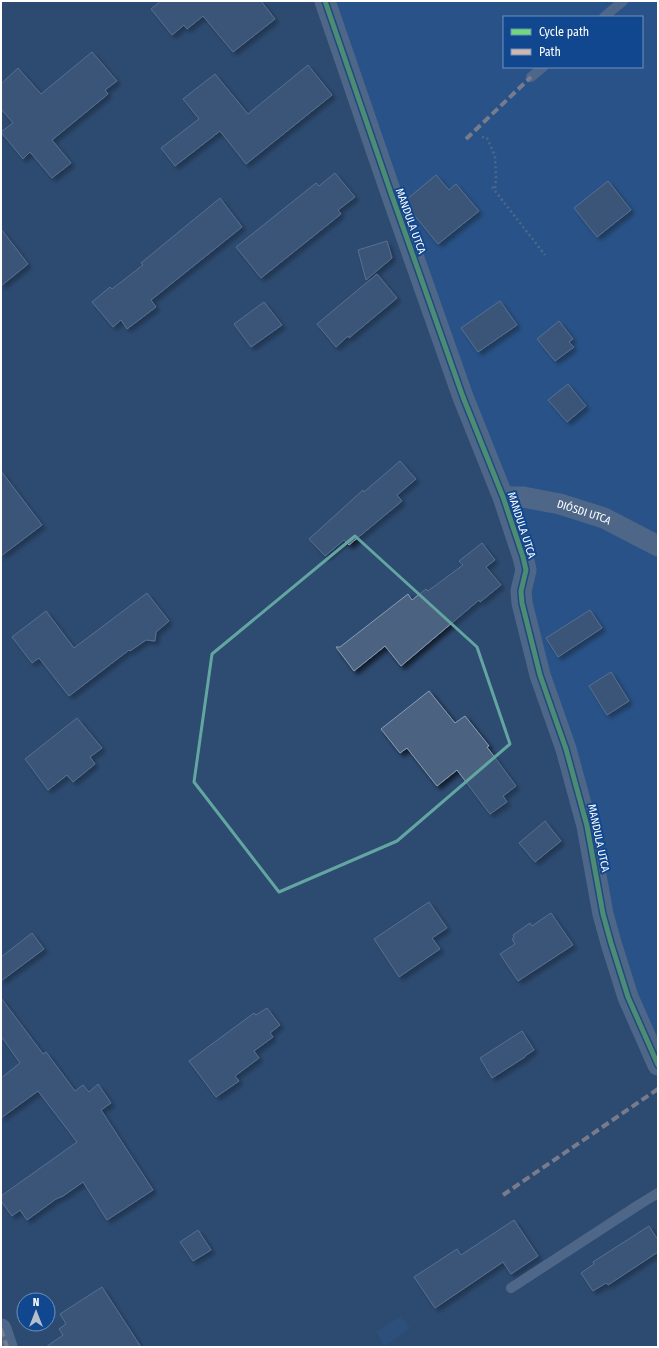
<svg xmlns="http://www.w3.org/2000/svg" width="659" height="1348" viewBox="0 0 659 1348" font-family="'Fira Sans Condensed',sans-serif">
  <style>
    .green { fill: #245ea5; fill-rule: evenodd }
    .water { fill: #2c5487 }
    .building { fill: #4b6381; stroke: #899cb4; filter: url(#shadow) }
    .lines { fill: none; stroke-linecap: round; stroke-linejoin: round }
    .path { stroke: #758ba5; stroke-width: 2.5; stroke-dasharray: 2 3; stroke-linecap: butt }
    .lane { stroke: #758ba5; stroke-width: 10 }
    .street { stroke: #758ba5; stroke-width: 21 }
    .quiet { stroke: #d1b7ad; stroke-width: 4; stroke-dasharray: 8 4; stroke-linecap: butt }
    .cycleway-casing { stroke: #11478e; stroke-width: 8 }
    .cycleway { stroke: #71d979; stroke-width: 5 }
    .marked { fill: none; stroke: #63a6a1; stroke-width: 3; stroke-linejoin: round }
    .labels { text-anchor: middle; stroke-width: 4; stroke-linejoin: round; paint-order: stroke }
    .street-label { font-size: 11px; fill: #fff; stroke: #11478e }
  </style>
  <defs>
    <filter id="shadow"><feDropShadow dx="3.5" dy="3.5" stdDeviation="2" flood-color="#0009"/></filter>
  </defs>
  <rect width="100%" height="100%" fill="#2e4b71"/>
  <path class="green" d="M325,1h333v1064l-118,-390 -14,-105zM504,17h138v50h-138z"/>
  <path class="water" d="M401,1316l9,12 -25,18 -9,-14z"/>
  <g class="building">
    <path d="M161,1h100l14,18 -42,33 -30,-36 -16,13 -3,-4 -12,10 -21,-26z"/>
    <path d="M92,52l25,29 -12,9 3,4 -56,46 19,23 -19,15 -22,-26 -7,7 -22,-27 12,-9 -12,-14v-25l17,-16 23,26z"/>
    <path d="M308,65l24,30 -86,69 -26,-33 -45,35 -14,-18 38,-29 -16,-20 32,-25 33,40z"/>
    <path d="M335,173l20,24 -17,13 3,4 -80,64 -25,-31 80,-64 3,3z"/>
    <path d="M436,175l13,15 7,-6 23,27 -41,33 -28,-34 -4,-10z"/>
    <path d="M608,181l23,29 -34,27 -23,-29z"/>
    <path d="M220,198l22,29 -91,73 5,7 -29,22 -6,-9 -8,7 -21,-25 18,-15 2,2 31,-24 -2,-2z"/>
    <path d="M1,229l27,35 -27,22z"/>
    <path d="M387,241l5,17 -26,22 -8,-30z"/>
    <path d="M377,274l20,24 -48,40 -1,-2 -12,11 -19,-23z"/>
    <path d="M500,301l17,24 -39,27 -17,-24z"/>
    <path d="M264,302l18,23 -31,22 -17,-23z"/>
    <path d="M559,321l14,18 -4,3 5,5 -19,14 -18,-22z"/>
    <path d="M568,384l18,22 -19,16 -19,-22z"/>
    <path d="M400,461l16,18 -19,16 5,6 -53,44 -5,-5 -19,16 -16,-17 54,-49 1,2z"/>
    <path d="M1,471l41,54 -41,31z"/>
    <path d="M482,543l13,17 -9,7 15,18 -21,17 -1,-2 -78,66 -16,-20 -31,25 -18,-24h4l68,-53 4,6 14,-11 2,2 35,-26 -4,-4z"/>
    <path d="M147,593l22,28 -13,11 -1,9 -9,-1 -16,11 -1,-1 -60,46 -30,-38 -7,5 -20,-26 34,-26 28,37z"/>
    <path d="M590,610l12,18 -44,29 -12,-19z"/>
    <path d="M611,672l18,29 -22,14 -18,-29z"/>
    <path d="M429,691l26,32 10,-7 24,30 -2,1 29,39 -13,10 4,6 -17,12 -33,-44 -20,16 -30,-38 -7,5 -19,-24z"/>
    <path d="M77,718l25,30 -12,9 5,7 -22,18 -6,-7 -19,15 -23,-31z"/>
    <path d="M545,821l16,20 -26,21 -16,-19z"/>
    <path d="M429,902l18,26 -15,10 8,11 -41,28 -25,-38z"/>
    <path d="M551,913l22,32 -55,36 -18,-27 15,-10 -3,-5 2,-1 -1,-3 17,-12 2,3z"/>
    <path d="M32,933l12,16 -43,32v-24z"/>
    <path d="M1,998l42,56 3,-2 29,39 8,-6 6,7 9,-8 13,19 -10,7 52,80 -46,30 -24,-38 -20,14 -7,3 -29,21 -7,-10 -8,6 -11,-15v-5l76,-54 -39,-51 -37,27v-40l19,-15 -19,-27z"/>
    <path d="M267,1008l13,17 -10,8 3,4 -19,14 5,7 -24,18 4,5 -23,16 -27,-36 65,-48 2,2z"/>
    <path d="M522,1031l12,19 -9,6v1l-33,21 -12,-20z"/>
    <path d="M514,1220l24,36 -27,18 -8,-12 -68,46 -21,-31 43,-28 4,6z"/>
    <path d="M649,1226l9,14v12l-50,33 -2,-2 -13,8 -12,-18 13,-9 -1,-2z"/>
    <path d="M198,1230l13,20 -18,11 -13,-19z"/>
    <path d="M102,1287l39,60h-95l17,-12 -4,-6 7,-5 -6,-10z"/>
  </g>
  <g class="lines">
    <g class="path">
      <path d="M482,137l5,1 8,18 1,21 -1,13"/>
      <path d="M492,187l53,68"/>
    </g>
    <g class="lane">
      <path d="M604,17l19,-16"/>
      <path d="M531,77l12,-10"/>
      <path d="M511,1288l129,-84 18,-11"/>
    </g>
    <g class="street">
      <path d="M325,1l67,195 71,201 40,100 20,60 3,13 -5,21 1,12 18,72 26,74 21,77 16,88 8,29 17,54 30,68"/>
      <path id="s1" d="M503,497h20l37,7 44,14 54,28"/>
      <path d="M1,1329l6,18"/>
    </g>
    <g class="quiet">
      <path d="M466,139l65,-62"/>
      <path d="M503,1195l155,-106"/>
      <path d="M1,1329l6,18"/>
    </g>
    <g class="cycleway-casing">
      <path id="cycleway" d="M325,1l67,195 71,201 40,100 20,60 3,13 -5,21 1,12 18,72 26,74 21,77 16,88 8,29 17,54 30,68"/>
    </g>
    <use href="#cycleway" class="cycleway"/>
  </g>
  <path d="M0 0H659V1348H0ZM355,536l122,111 33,97 -113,97 -118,51 -85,-110 18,-128z" fill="#2e4b71" fill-opacity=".55" fill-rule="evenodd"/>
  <path class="marked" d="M355,536l122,111 33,97 -113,97 -118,51 -85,-110 18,-128z"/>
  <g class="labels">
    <g class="street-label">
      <text transform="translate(411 221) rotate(70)" y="4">MANDULA UTCA</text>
      <text dy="4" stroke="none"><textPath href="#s1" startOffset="83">DIÓSDI UTCA</textPath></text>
      <text transform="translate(522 525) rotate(72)" y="4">MANDULA UTCA</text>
      <text transform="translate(599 838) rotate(78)" y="4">MANDULA UTCA</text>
    </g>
  </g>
  <rect width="659" height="1348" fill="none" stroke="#ffffff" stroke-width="4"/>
  <rect x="503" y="16" width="140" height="52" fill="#11478e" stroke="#7091bb"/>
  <rect x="511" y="29" width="20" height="6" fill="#71d979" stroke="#7091bb"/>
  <text x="539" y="36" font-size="12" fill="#ffffff">Cycle path</text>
  <rect x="511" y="49" width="20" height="6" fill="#d1b7ad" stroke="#7091bb"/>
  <text x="539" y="56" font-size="12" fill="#ffffff">Path</text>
  <g transform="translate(36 1312)"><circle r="19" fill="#11478e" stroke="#7091bb"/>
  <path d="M0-3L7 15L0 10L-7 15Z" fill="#b6c0cd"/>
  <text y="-6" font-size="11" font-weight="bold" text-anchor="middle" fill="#ffffff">N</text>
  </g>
</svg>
